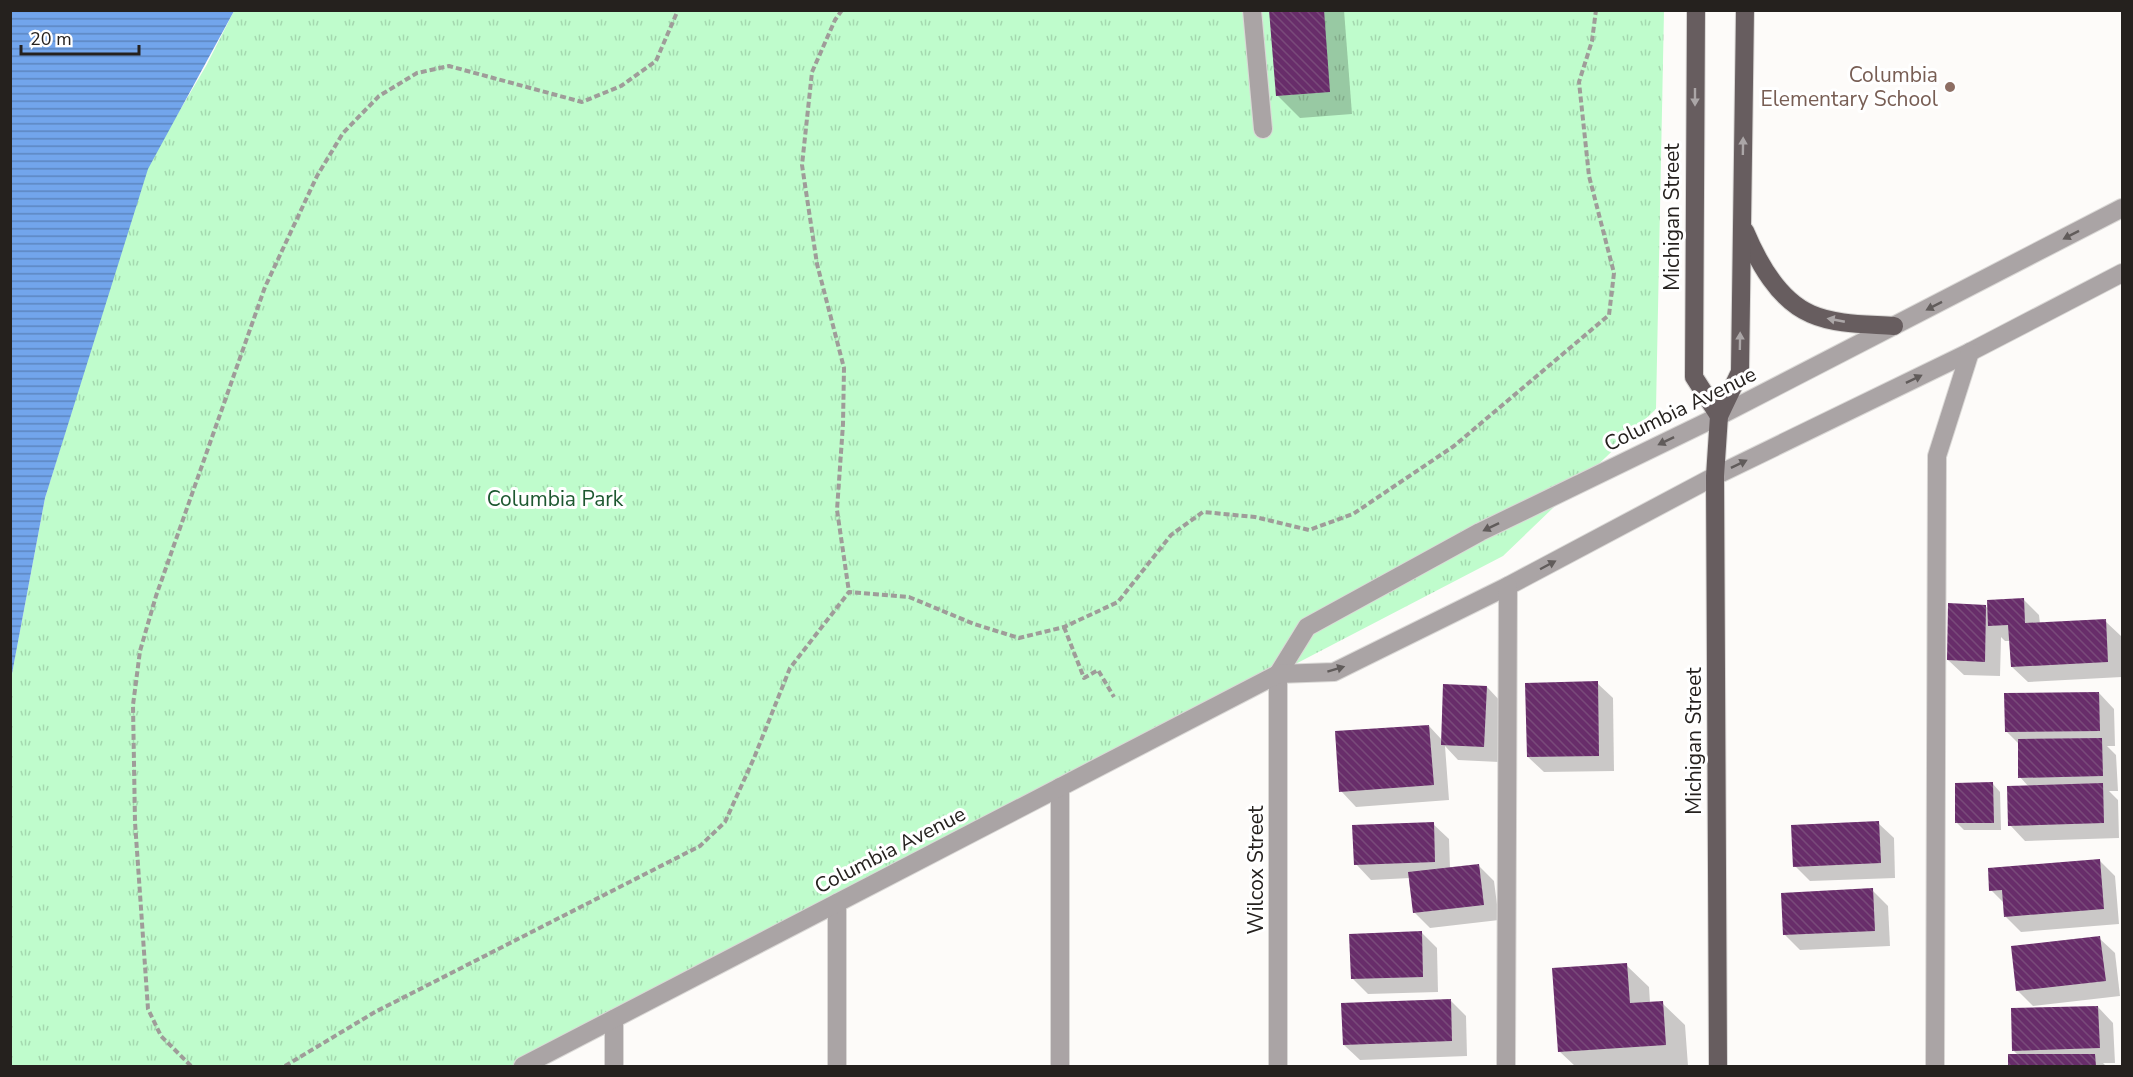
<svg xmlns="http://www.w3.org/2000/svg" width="2133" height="1077" viewBox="0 0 2133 1077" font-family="'Nunito Sans',sans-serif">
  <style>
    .park { fill: url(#park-tufts) }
    .water { fill: url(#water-rules) }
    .shadow { fill: #0003 }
    .building { fill: url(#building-back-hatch) }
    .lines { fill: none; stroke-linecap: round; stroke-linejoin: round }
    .minor-casing { stroke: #dad8d6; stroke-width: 20 }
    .major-casing { stroke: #dad8d6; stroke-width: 20 }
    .path { stroke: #9f9c99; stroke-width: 4; stroke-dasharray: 6 3; stroke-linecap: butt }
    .minor { stroke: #aaa4a5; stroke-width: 18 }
    .major { stroke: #675d5f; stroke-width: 18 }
    .oneway { fill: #aba6a7 }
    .oneway2 { fill: #615c5b }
    .education-dot { fill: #8d6e63; stroke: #fff; stroke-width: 2 }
    .labels { text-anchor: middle; stroke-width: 6; stroke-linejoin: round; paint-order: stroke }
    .education-label { font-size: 21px; fill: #785e54; stroke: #fff; text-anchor: end }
    .street-label { font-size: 21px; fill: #25211e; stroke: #fff }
    .park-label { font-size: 21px; fill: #1d5830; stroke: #fff }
  </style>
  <defs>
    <pattern id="park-tufts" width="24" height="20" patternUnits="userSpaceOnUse" patternTransform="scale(1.5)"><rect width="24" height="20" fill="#bffccc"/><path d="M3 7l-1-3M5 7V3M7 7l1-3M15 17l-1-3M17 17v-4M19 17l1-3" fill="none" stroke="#a4d8af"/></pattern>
    <pattern id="water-rules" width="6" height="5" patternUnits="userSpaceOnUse" patternTransform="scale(1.5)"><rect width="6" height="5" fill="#72a5ec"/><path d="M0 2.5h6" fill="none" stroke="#5d86bf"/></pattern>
    <pattern id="building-back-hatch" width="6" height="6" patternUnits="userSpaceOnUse" patternTransform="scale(1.5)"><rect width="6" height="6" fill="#682d6a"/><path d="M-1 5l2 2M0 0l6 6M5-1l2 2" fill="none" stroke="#794a7a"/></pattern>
  </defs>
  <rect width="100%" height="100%" fill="#fdfbf9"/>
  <path class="park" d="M234,11h1430l-8,398 -153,147 -980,510h-512v-387l34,-181 102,-332 59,-100z"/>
  <path class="water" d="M11,10l223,1 -86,158 -103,329 -34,181z"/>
  <g class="shadow">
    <path d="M1270,10h74l8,104 -52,4 -23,-23z"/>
    <path d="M2024,600l15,15 1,9 65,-3 16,15 1,41 -94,5 -16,-15 -1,-26h-6l-4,-4 -1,39 -36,-1 -16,-15 37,-54 4,3z"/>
    <path d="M1597,683l16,15 1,73 -70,1 -16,-15z"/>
    <path d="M1487,687l15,16 -3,59 -41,-2 -13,-14 4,54 -93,7 -15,-16 88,-65 13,14z"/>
    <path d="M2099,693l15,16 1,37h-8l9,9 2,36h-9l9,9 1,38 -94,3 -15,-16 19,-38 -9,-10 -1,-33 -13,-13z"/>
    <path d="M1993,784l7,8 1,38h-37l-8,-8z"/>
    <path d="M1878,823l16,15 1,40 -85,3 -15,-15z"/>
    <path d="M1433,824l16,15 1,30 29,-3 15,15 5,39 -69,8 -16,-16 -4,-34 -39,2 -15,-16z"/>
    <path d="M2100,861l15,15 4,48 -98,8 -16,-16v-12l-14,-14z"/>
    <path d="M1872,890l16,16 2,40 -90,4 -16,-16z"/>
    <path d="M1422,933l15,15 1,44 -70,2 -16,-16z"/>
    <path d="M2099,938l16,15 5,43 -87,10 -16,-16z"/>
    <path d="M1626,965l23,22 1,16h12l23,22 3,41h-113l-16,-15z"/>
    <path d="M1450,1000l16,16 1,40 -107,4 -16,-15z"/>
    <path d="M2098,1007l15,16 2,40h-12l3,3h-96l-1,-10h10l-6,-6z"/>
  </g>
  <g class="building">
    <path d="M1269,10h55l6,82 -54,4z"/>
    <path d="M2024,598l1,25 81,-4 2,43 -97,5 -3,-42 -20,1 -1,-26z"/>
    <path d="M1948,603l38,2 -1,57 -38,-2z"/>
    <path d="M1598,681l1,75 -72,1 -2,-74z"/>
    <path d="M1443,684l44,2 -3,61 -43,-2z"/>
    <path d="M2099,692l1,39 -95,1 -1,-39z"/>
    <path d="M1429,725l5,60 -95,7 -4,-61z"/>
    <path d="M2102,738l1,38 -85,2v-39z"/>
    <path d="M1993,782l1,41h-39v-40z"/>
    <path d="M2103,783l1,40 -96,3 -1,-40z"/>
    <path d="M1879,821l2,42 -88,4 -2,-42z"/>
    <path d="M1434,822l1,40 -81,3 -2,-40z"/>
    <path d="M2100,859l4,50 -100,8 -2,-27 -13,1 -1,-23z"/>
    <path d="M1479,864l5,41 -71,8 -5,-41z"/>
    <path d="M1873,888l2,43 -92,4 -2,-42z"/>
    <path d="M1422,931l1,46 -72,2 -2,-45z"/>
    <path d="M2100,936l6,45 -90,10 -5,-45z"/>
    <path d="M1627,963l3,40 33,-2 3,44 -108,7 -6,-84z"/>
    <path d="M1451,999l1,42 -109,4 -2,-42z"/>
    <path d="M2098,1006l2,42 -88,3 -1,-43z"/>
    <path d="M2008,1054h87l1,12h-88z"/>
  </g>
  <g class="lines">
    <g class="minor-casing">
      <g id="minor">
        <path d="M1252,10l11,119"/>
        <path d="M1278,674l29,-47 173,-95 239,-116 403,-208"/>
        <path d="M1278,674v392"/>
        <path d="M1060,787v279"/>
        <path d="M837,903v163"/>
        <path d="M614,1019v47"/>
        <path d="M523,1066l755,-392 56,-2 174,-86 207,-110 255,-124 152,-79"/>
        <path d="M1506,1066l2,-480"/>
        <path d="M1935,1066l2,-610 33,-104"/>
      </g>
    </g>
    <g class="major-casing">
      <g id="major">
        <path d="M1696,10l-2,367 25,39"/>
        <path d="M1745,231c13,31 33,69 66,83 25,11 56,10 83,12"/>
        <path d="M1718,1066l-3,-590 4,-60 21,-44 5,-362"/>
      </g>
    </g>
    <g class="path">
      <path d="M842,10l-7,10 -23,52 -10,93 15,99 27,104 -1,56 -6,86 12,82"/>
      <path d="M1064,627l20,51 14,-8 16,27"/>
      <path d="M191,1066l-30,-30 -13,-27 -13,-187 -2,-117 7,-54 16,-55 109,-309 52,-111 26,-43 36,-37 38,-23 32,-7 133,36 39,-16 35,-25 22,-51"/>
      <path d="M285,1066l90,-54 325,-166 25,-24 29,-64 36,-90 59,-76 60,5 65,27 45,14 45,-11 54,-25 53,-67 32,-23 52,5 54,13 44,-16 101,-68 155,-131 5,-42 -25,-97 -10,-94 13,-41 4,-31"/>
    </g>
    <use href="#minor" class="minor"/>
    <use href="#major" class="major"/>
  </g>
  <defs><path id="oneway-solid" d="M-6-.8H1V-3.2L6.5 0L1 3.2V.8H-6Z" transform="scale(1.5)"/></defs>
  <g class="oneway">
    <use href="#oneway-solid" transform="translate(1695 97) rotate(90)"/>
    <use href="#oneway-solid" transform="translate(1743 146) rotate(-89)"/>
    <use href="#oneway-solid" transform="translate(1836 320) rotate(-169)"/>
    <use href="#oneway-solid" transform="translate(1740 341) rotate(-89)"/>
  </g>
  <g class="oneway2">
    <use href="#oneway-solid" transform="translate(2071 235) rotate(153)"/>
    <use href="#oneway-solid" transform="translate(1934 306) rotate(153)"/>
    <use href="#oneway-solid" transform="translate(1914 379) rotate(-26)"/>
    <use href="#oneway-solid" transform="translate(1666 441) rotate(154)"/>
    <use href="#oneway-solid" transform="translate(1739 464) rotate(-26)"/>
    <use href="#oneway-solid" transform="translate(1491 527) rotate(154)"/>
    <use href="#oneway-solid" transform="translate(1548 565) rotate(-28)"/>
    <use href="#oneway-solid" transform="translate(1336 669) rotate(-17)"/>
  </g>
  <circle class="education-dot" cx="1950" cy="87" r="6"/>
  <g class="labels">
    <g class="education-label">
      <text x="1938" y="82">Columbia<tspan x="1938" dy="24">Elementary School</tspan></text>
    </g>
    <g class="street-label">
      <text transform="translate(1672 217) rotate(-90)" y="7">Michigan Street</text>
      <text transform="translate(1680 409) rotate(-26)" y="7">Columbia Avenue</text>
      <text transform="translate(1694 741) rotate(-90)" y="7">Michigan Street</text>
      <text transform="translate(890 850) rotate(-27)" y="7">Columbia Avenue</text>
      <text transform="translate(1256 870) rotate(-90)" y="7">Wilcox Street</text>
    </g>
    <g class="park-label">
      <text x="555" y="506">Columbia Park</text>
    </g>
  </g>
  <rect width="2133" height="1077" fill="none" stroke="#25211e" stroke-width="24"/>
  <path d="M21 45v9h118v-9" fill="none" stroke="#25211e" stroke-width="3"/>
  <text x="30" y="45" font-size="18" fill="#25211e" stroke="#ffffff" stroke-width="4.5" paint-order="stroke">20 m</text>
</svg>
